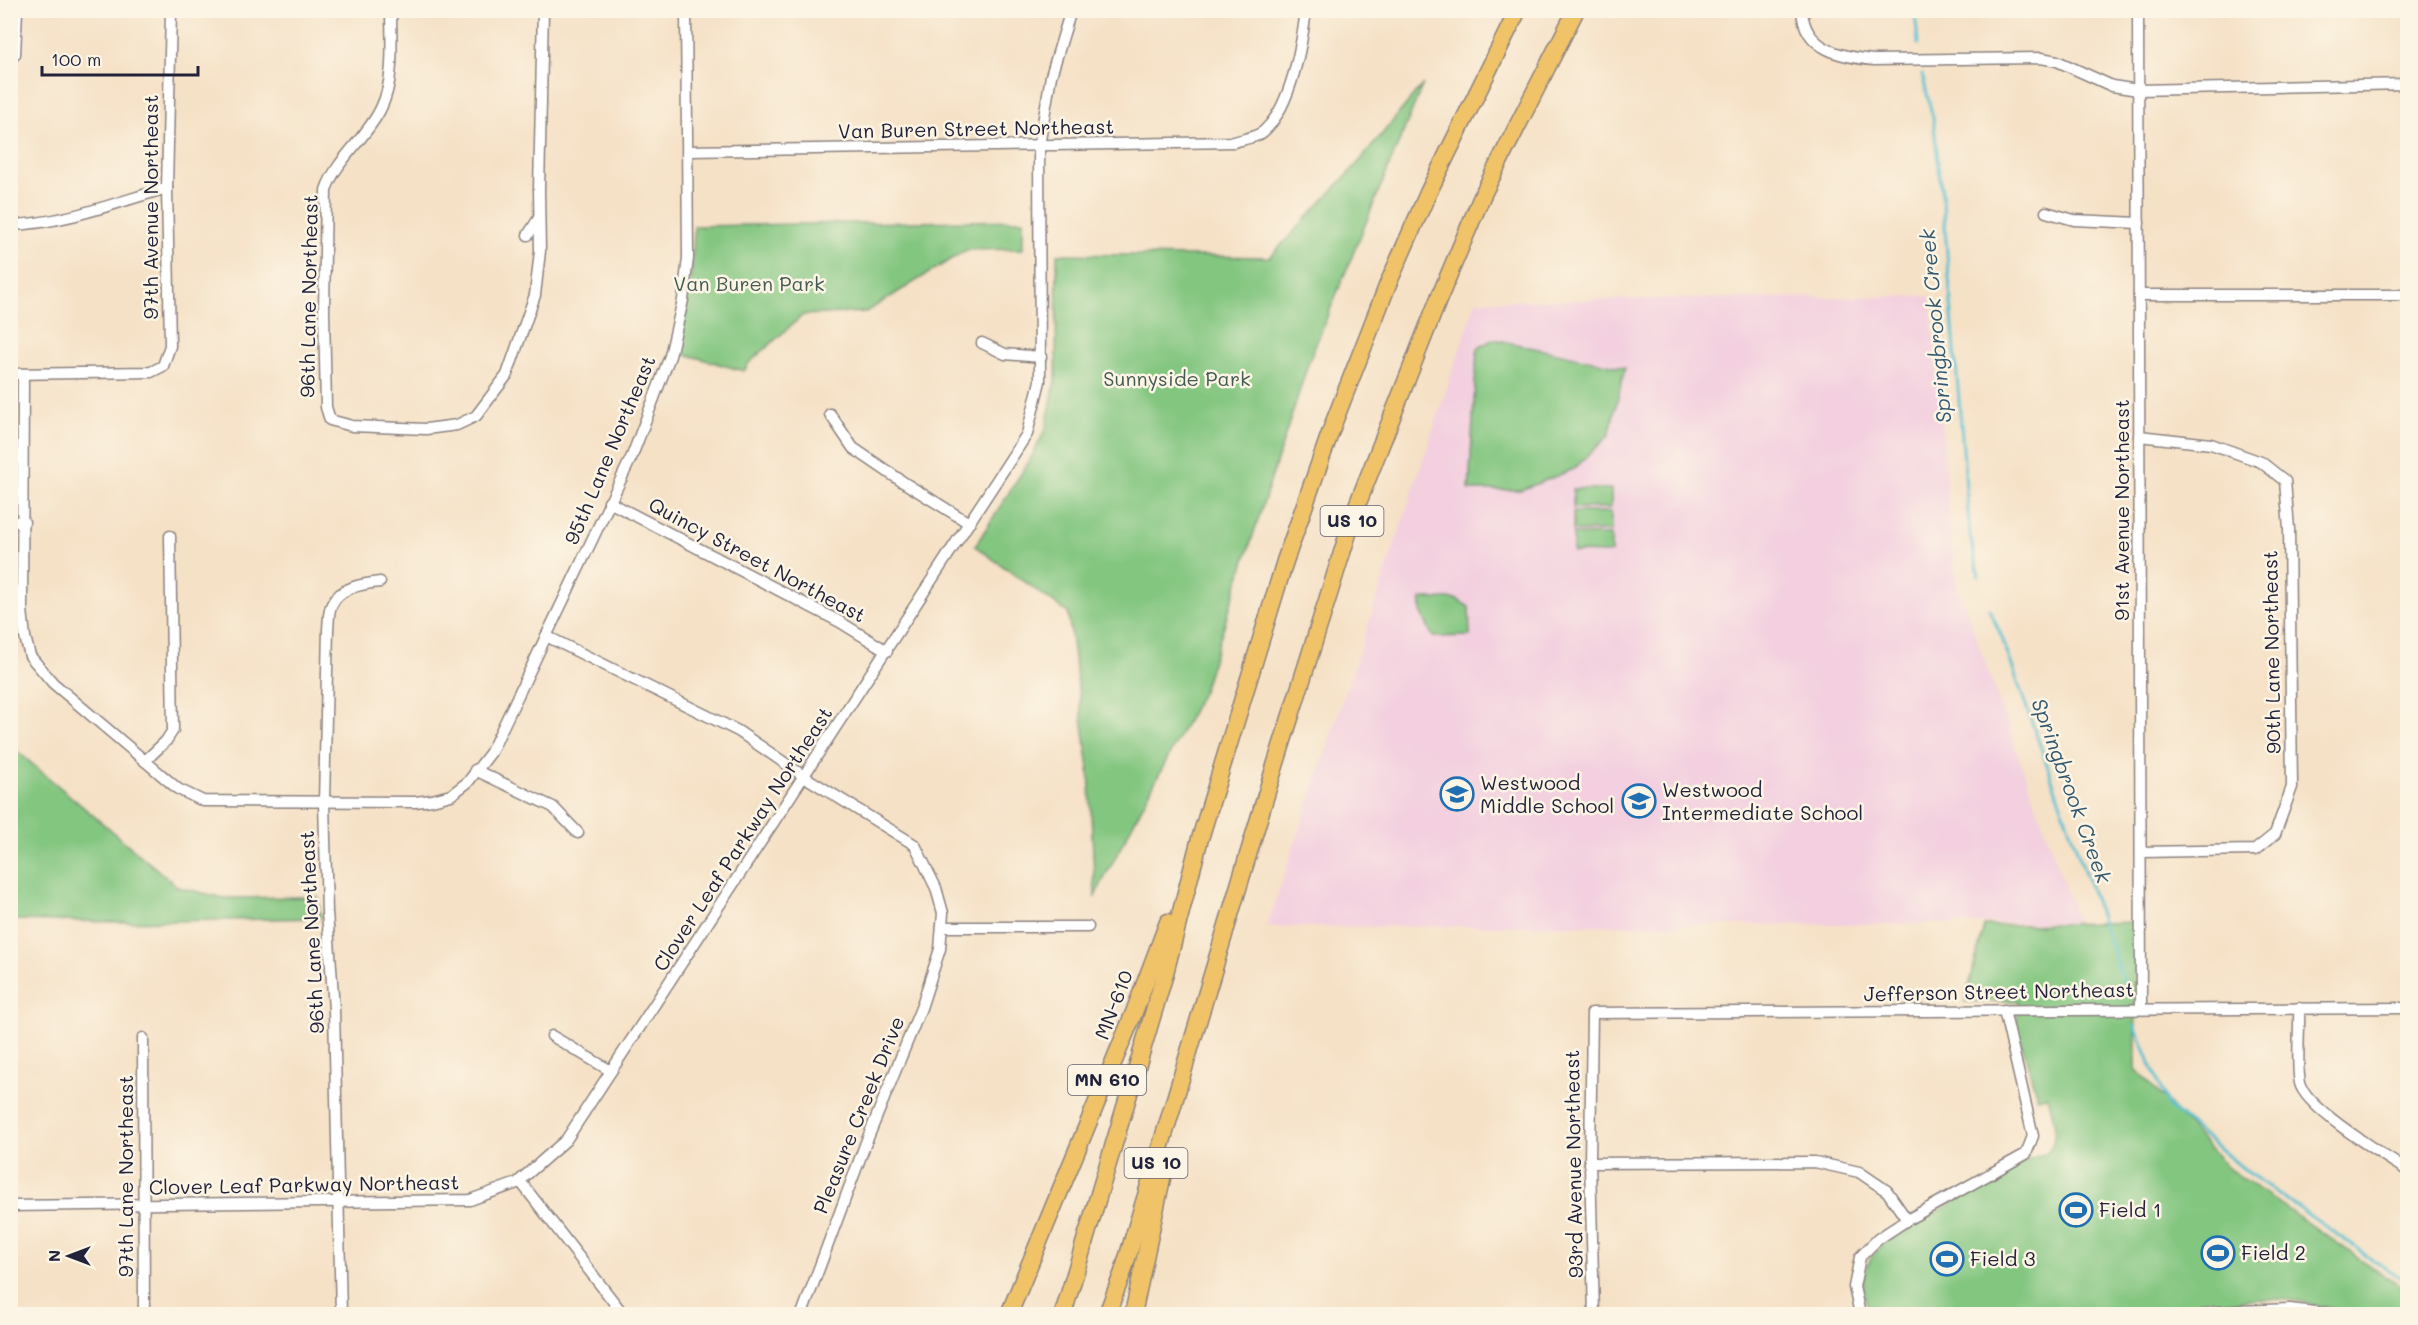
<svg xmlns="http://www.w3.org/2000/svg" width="2418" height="1325" viewBox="0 0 2418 1325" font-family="Mali,sans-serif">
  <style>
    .built { fill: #f3cfdf }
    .green { fill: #83c680; stroke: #52745e; stroke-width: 1.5 }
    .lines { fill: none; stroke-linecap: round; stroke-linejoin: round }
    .stream { stroke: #54bed0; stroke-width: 3 }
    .minor-casing { stroke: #8c8280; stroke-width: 13 }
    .highway-casing { stroke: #8c8280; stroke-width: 19 }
    .minor { stroke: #fff; stroke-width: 10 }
    .highway { stroke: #f0c369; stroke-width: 16 }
    .labels { text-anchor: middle; stroke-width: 5; stroke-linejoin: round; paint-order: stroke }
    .shield { fill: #fcf5e5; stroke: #63616e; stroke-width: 1.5 }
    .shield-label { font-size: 18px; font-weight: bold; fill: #22223b }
    .street-label { font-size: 20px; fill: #22223b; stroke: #fcf5e5 }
    .park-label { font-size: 20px; fill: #445b53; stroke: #fcf5e5 }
    .poi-label { font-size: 20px; fill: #22223b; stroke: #fcf5e5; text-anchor: start }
    .water-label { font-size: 21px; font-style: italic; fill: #34596f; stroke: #fcf5e5 }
  </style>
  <rect width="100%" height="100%" fill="#fcf5e5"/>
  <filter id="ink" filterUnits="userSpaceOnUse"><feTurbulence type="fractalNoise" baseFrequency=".0167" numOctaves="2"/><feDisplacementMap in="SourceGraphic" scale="12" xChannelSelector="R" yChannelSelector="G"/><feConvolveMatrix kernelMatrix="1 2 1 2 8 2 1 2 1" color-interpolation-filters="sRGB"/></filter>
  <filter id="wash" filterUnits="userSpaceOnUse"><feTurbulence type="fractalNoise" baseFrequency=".008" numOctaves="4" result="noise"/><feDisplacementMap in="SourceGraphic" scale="24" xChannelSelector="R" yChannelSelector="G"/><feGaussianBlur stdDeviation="1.35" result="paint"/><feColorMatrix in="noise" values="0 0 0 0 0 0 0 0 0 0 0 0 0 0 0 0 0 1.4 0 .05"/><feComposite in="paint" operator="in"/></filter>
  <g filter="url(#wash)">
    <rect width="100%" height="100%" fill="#f5e1c6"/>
    <path class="built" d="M1930,296l25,282 123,345 -811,4 209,-626z"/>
    <g class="green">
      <path d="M1423,84l-114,277 -106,330 -108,205 -6,-127 -21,-156 -93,-67 56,-88 15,-30 10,-52 1,-122 213,3 89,-95z"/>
      <path d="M1023,220v29l-57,1 -100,62 -63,3 -55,49 -4,7 -67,-19c11,-42 16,-83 17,-126z"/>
      <path d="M1493,339l132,29 -16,67 -35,34 -53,21h-52l8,-141z"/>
      <rect x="1573" y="489" width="38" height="19"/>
      <rect x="1573" y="512" width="38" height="19"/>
      <path d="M1573,534l38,1v18l-38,-1z"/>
      <path d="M1421,599h35l13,8 1,29 -37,1 -12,-25z"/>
      <path d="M11,746l167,141 46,11 94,-1 3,21 -202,4 -108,-2z"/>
      <path d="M2135,922l1,147 92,99 179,123v23c-16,0 -35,3 -51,0 -23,-5 -45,-12 -68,-14 -41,-3 -81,5 -120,14h-295c-12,-12 -12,-40 -3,-54 3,-6 11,-12 16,-18l139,-82c6,-2 13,-3 18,-6 20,-10 9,-42 5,-58l-11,2 -20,-72 1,-25 -53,1 19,-76z"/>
    </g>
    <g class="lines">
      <g class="stream">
        <path d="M1915,10l3,34"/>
        <path d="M1922,74l11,44 10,86 27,332 9,40"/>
        <path d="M1989,609l12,26 123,348"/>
        <path d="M2135,1026l33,80 82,68 158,110"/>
      </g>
    </g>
  </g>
  <g filter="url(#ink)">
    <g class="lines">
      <g class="minor-casing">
        <g id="minor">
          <path d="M391,10c0,31 4,70 -10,98 -14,30 -44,50 -55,82l-2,121 2,96 4,13 22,6 74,3 31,-4 19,-9 31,-41 28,-80 5,-44 -1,-61 4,-180"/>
          <path d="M1802,10c2,40 40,47 72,50l167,-2 16,3 55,25 26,4 270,-6"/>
          <path d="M2138,10l3,999"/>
          <path d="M10,60l5,-6 2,-44"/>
          <path d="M688,151l546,-9c9,-3 25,-5 31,-12 26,-24 37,-86 41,-120"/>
          <path d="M2046,212l28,8 65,3"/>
          <path d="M10,225c53,-1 107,-23 157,-37"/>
          <path d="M528,235l11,-17"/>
          <path d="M2139,295h269"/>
          <path d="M982,343l23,11 36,3"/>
          <path d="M10,374l141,-2 12,-6 7,-20 -3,-158 4,-178"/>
          <path d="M23,374l-1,236 3,27 5,19 23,27 125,106 25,12 212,1 17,-2 19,-5 17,-13 23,-30 141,-296 38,-100 13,-56 5,-42 -2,-248"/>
          <path d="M830,414l23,34 50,34 66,41"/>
          <path d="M2139,436l72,8 50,18 24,19 4,48 3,258 -17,47 -20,16 -114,2"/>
          <path d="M609,502l231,120 47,29"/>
          <path d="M10,522h14"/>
          <path d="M546,636l192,95 67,46 110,68 21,43 7,25 -3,36 -19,59 -56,137 -63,169"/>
          <path d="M145,761l21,-20 7,-11 -3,-194"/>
          <path d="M475,770l78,37 25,26"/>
          <path d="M942,927h146"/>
          <path d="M2299,1008c1,21 -3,56 1,75 5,25 85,73 108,88"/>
          <path d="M552,1036l59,35"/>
          <path d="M143,1038l1,276"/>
          <path d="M1590,1163l225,-1 44,10 28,19 20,29"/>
          <path d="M520,1181l103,133"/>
          <path d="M10,1206l460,-6 47,-17 49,-43 461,-706 13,-53 -1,-235 12,-70 20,-66"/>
          <path d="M341,1314l-7,-305 -7,-97 -3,-110 4,-173c1,-8 0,-18 4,-25 8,-17 31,-20 48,-22"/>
          <path d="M1594,1314l-4,-151 2,-150 816,-5"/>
          <path d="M1860,1314l-6,-27 6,-30 18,-18 29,-19 119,-66 7,-18 -29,-126"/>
          <path d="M2205,1314l9,-2 76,-3 40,5"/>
        </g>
      </g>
      <g class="highway-casing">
        <g id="highway">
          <path d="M1009,1314l124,-299 35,-93"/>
          <path d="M1063,1314l101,-337 35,-135 86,-281 49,-139 54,-138 40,-91 90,-183"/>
          <path d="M1107,1314l16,-42 146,-487 87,-277 83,-210 44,-104 93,-184"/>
          <path d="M1133,1314l31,-145"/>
        </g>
      </g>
      <use href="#minor" class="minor"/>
      <use href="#highway" class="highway"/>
    </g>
  </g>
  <defs>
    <g id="school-ring" transform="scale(1.725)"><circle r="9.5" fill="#fcf5e5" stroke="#1f6fb2" stroke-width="1.5"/><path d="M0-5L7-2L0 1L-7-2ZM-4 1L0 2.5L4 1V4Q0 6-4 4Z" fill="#1f6fb2"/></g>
    <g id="stadium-ring" transform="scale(1.725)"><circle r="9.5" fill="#fcf5e5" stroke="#1f6fb2" stroke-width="1.5"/><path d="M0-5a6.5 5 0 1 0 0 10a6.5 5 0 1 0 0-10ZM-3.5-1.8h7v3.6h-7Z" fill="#1f6fb2"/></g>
  </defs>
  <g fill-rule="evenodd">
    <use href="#school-ring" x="1457" y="794"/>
    <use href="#school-ring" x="1639" y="801"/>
    <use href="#stadium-ring" x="2076" y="1210"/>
    <use href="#stadium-ring" x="2218" y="1253"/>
    <use href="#stadium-ring" x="1947" y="1259"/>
  </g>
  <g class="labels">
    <g class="shield">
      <rect x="1320.5" y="506" width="63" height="30" rx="4.5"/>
      <rect x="1068" y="1065" width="78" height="30" rx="4.5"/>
      <rect x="1124.5" y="1148" width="63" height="30" rx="4.5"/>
    </g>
    <g class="shield-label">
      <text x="1352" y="527">US 10</text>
      <text x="1107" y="1086">MN 610</text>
      <text x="1156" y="1169">US 10</text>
    </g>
    <g class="street-label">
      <text transform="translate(976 129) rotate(-1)" y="7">Van Buren Street Northeast</text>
      <text transform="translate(151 207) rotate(-90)" y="7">97th Avenue Northeast</text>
      <text transform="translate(309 296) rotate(-89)" y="7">96th Lane Northeast</text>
      <text transform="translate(610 450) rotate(-67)" y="7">95th Lane Northeast</text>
      <text transform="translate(2122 510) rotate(-90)" y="7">91st Avenue Northeast</text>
      <text transform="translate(757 560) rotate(28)" y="7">Quincy Street Northeast</text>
      <text transform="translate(2272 652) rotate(-91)" y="7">90th Lane Northeast</text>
      <text transform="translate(743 839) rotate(-57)" y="7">Clover Leaf Parkway Northeast</text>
      <text transform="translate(312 932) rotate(-93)" y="7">96th Lane Northeast</text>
      <text transform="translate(1999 992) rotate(-1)" y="7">Jefferson Street Northeast</text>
      <text transform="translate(1114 1005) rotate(-69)" y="7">MN-610</text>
      <text transform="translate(859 1115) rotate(-68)" y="7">Pleasure Creek Drive</text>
      <text transform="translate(1574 1164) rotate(-91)" y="7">93rd Avenue Northeast</text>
      <text transform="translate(126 1176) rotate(-90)" y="7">97th Lane Northeast</text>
      <text transform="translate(304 1185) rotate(-1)" y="7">Clover Leaf Parkway Northeast</text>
    </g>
    <g class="park-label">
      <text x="749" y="291">Van Buren Park</text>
      <text x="1177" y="386">Sunnyside Park</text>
    </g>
    <g class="poi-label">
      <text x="1480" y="790">Westwood<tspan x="1480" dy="23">Middle School</tspan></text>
      <text x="1662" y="797">Westwood<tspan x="1662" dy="23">Intermediate School</tspan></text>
      <text x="2099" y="1217">Field 1</text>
      <text x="2241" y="1260">Field 2</text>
      <text x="1970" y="1266">Field 3</text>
    </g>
    <g class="water-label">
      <text transform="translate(1936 326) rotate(-95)" y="7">Springbrook Creek</text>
      <text transform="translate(2071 791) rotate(70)" y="7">Springbrook Creek</text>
    </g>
  </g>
  <rect width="2418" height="1325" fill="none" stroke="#fcf5e5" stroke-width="36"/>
  <g transform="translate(69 1256) rotate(270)" stroke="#fcf5e5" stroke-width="4.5" paint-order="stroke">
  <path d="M0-4.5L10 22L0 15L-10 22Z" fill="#22223b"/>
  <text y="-9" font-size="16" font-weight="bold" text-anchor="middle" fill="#22223b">N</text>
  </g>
  <path d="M42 66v9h156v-9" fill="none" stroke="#22223b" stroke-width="3"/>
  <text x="51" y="66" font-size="18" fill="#22223b" stroke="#fcf5e5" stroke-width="4.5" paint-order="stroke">100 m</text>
</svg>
